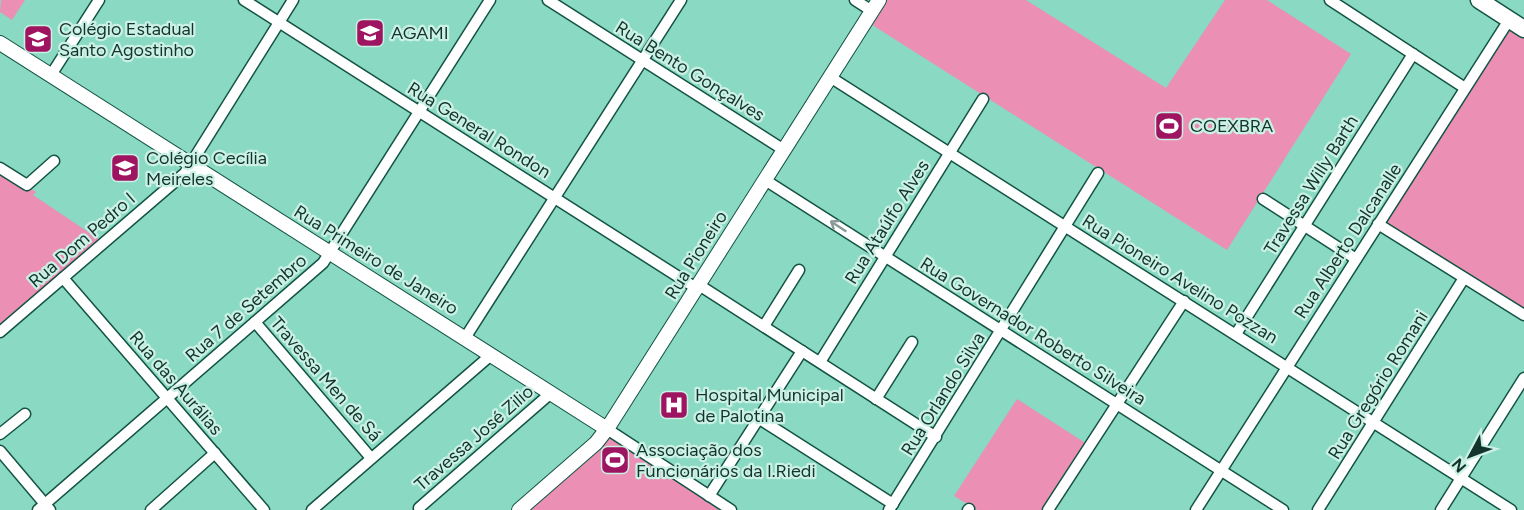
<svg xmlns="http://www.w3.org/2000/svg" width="1524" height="510" viewBox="0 0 1524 510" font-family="Figtree,sans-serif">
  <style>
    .green { fill: #eb8fb5 }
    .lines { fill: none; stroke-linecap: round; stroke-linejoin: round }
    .minor-casing { stroke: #135344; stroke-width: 13 }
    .tertiary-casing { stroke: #135344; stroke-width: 16 }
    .primary-casing { stroke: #135344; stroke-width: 19 }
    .minor { stroke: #fff; stroke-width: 10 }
    .tertiary { stroke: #fff; stroke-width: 14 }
    .primary { stroke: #fff; stroke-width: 16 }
    .oneway { stroke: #899a96 }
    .labels { text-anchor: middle; stroke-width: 4.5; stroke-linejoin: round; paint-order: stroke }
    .poi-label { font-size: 18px; fill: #13342c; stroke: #cbf1e5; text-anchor: start }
    .street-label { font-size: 18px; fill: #13342c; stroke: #cbf1e5 }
  </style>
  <rect width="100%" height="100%" fill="#8ad9c2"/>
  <g class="green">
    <path d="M25,0l-13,20 -12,-8 1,-12z"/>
    <path d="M879,0h147l140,88 59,-88h42l84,54 -124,196 -361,-229z"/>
    <path d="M1509,20l15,9v286l-146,-91z"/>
    <path d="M0,168l36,24 -3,3 67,45 -100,92z"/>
    <path d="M1017,399l73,47 -42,64h-71l-23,-14z"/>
    <path d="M607,429l124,81h-212z"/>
  </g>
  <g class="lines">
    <g class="minor-casing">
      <g id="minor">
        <path d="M244,0l452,288"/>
        <path d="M548,0l236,150"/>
        <path d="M855,0l17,11"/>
        <path d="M1330,0l135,88"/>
        <path d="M51,75l48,-75"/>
        <path d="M830,77l681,433"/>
        <path d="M0,168l27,17 27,-24"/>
        <path d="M765,180l518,330"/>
        <path d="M1263,199l93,60"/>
        <path d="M1378,224l146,91"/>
        <path d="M63,278l201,232"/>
        <path d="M699,285l237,152"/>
        <path d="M255,322l116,136"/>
        <path d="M764,326l35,-56"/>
        <path d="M0,332l185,-159 108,-173"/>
        <path d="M1236,334l177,-280"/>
        <path d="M465,338l216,-338"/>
        <path d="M820,362l163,-263"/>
        <path d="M876,399l36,-57"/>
        <path d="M758,418l135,86"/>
        <path d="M607,429l124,81"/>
        <path d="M0,434l25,-20"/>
        <path d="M0,451l50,59"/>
        <path d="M709,496l93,-145"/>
        <path d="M419,508l132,-115"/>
        <path d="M38,510l285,-247 167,-263"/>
        <path d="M151,510l64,-57"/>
        <path d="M312,510l179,-155"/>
        <path d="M889,510l209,-337"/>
        <path d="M968,510l1,-1"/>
        <path d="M1048,510l136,-209"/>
        <path d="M1196,510l313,-490"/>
        <path d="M1318,510l146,-232"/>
        <path d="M1441,510l83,-132"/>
      </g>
    </g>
    <g class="tertiary-casing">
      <g id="tertiary">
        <path d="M0,43l607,386"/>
        <path d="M519,510l77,-67 11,-14 272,-429"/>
      </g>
    </g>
    <g class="primary-casing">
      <path id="primary" d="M1479,0l45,29"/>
    </g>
    <use href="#minor" class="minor"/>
    <use href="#tertiary" class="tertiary"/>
    <use href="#primary" class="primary"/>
  </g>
  <defs><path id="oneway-shaft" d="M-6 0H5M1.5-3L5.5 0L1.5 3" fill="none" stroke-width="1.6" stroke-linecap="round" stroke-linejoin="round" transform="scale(1.5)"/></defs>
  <use class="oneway" href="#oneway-shaft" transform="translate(838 226) rotate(-147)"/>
  <defs>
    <g id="school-square" transform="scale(1.5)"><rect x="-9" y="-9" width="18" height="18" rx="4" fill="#9e1461" stroke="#cbf1e5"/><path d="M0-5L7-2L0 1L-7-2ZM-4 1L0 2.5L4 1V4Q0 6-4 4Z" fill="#fff"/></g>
    <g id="university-square" transform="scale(1.5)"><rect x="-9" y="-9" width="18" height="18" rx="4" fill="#9e1461" stroke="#cbf1e5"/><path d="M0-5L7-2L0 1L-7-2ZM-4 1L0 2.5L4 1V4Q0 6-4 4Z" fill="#fff"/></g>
    <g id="stadium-square" transform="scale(1.5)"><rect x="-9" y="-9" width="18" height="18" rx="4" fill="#9e1461" stroke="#cbf1e5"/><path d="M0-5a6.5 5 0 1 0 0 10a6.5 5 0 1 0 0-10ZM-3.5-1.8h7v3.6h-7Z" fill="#fff"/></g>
    <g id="hospital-square" transform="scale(1.5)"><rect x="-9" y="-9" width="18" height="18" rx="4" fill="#9e1461" stroke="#cbf1e5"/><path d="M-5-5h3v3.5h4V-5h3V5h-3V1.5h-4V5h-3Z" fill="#fff"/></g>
  </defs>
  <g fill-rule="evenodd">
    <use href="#school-square" x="370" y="33"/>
    <use href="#university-square" x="38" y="39"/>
    <use href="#stadium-square" x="1169" y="126"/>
    <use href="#school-square" x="125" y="168"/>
    <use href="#hospital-square" x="674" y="405"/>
    <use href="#stadium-square" x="615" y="460"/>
  </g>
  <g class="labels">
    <g class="poi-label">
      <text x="59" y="35">Colégio Estadual<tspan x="59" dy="21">Santo Agostinho</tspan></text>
      <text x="391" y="39">AGAMI</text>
      <text x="1190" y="132">COEXBRA</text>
      <text x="146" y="164">Colégio Cecília<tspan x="146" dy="21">Meireles</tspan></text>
      <text x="695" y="401">Hospital Municipal<tspan x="695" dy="21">de Palotina</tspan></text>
      <text x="636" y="456">Associação dos<tspan x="636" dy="21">Funcionários da I.Riedi</tspan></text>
    </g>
    <g class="street-label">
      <text transform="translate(690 71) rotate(32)" y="6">Rua Bento Gonçalves</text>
      <text transform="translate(479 130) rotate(32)" y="6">Rua General Rondon</text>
      <text transform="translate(1311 185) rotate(-58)" y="6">Travessa Willy Barth</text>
      <text transform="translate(887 222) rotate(-58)" y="6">Rua Ataúlfo Alves</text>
      <text transform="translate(82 240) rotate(-41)" y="6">Rua Dom Pedro I</text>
      <text transform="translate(1348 241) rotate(-57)" y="6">Rua Alberto Dalcanalle</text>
      <text transform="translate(696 255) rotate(-58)" y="6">Rua Pioneiro</text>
      <text transform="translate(376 260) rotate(32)" y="6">Rua Primeiro de Janeiro</text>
      <text transform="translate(1180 279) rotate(32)" y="6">Rua Pioneiro Avelino Pozzan</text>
      <text transform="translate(246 308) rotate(-41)" y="6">Rua 7 de Setembro</text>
      <text transform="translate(1033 331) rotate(32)" y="6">Rua Governador Roberto Silveira</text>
      <text transform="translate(326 379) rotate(49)" y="6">Travessa Men de Sá</text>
      <text transform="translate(176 383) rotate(49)" y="6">Rua das Aurálias</text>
      <text transform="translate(1378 385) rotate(-58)" y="6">Rua Gregório Romani</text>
      <text transform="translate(943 394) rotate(-58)" y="6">Rua Orlando Silva</text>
      <text transform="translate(474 438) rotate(-41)" y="6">Travessa José Zilio</text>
    </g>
  </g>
  <g transform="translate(1470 456) rotate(229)" stroke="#cbf1e5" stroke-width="4.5" paint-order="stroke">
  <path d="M0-4.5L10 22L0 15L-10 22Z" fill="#13342c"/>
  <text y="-9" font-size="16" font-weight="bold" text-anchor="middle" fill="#13342c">N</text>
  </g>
</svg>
